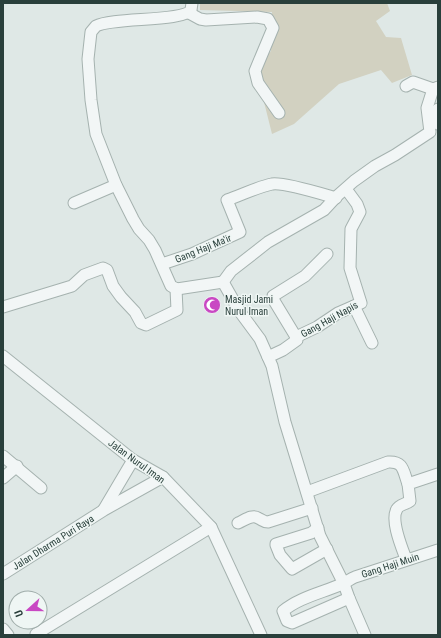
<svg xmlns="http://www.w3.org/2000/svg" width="441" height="638" viewBox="0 0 441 638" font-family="'Roboto Condensed',sans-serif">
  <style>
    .green { fill: #d2d1c1 }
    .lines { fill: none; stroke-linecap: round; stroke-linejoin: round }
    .minor-casing { stroke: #a5b2af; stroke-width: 13 }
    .minor { stroke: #f2f6f6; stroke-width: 11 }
    .labels { text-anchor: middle; stroke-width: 3; stroke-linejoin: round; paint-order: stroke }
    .street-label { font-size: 10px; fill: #293f3b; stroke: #eff6f4 }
    .poi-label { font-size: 10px; fill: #293f3b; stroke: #eff6f4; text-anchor: start }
  </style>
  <rect width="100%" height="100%" fill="#dfe8e6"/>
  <path class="green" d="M200,3h187l3,8 -14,10 10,16 15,1 11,37 -20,8 -11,-13 -42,14 -45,40 -22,10 -16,-64 15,-19 1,-39 -72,-2z"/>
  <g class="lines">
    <g class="minor-casing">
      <g id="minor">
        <path d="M192,3l-1,7c-8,12 -78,7 -95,16l-5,6 -3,27 3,41 5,34 20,51 17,34 6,10 10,11 6,10 16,36 6,3 46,-7"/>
        <path d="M189,13l11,6 6,1 51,-3 11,2 5,9 -18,43 3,12 21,30"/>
        <path d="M406,86l7,-4 20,7 5,-2"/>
        <path d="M438,109l-4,4 4,11"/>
        <path d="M74,203l42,-18"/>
        <path d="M162,264l30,-10 48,-22 -13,-32c15,-5 30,-13 45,-16 12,-2 50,10 64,14"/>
        <path d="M223,282l17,30 20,27 12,27 13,56 35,114 24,48 5,14 16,37"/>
        <path d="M223,282l8,-11 37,-29 56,-32 13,-14 17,-15 21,-15 20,-11 35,-23 -3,-24 6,-19"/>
        <path d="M354,306l18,37"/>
        <path d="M3,307l69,-21 12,-11 19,-7 4,2 6,16 8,11 14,15 6,11 5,2 31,-15 -1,-21"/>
        <path d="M296,337l-23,-38v-3l32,-20 22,-22"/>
        <path d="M3,356l130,104 30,17 48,50 50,108"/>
        <path d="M268,357l15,-7 14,-10 -1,-3 21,-10 21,-14 23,-10 -11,-35 1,-39 9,-17 -3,-8 -11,-15"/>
        <path d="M3,456l38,32"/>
        <path d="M3,478l14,-12"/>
        <path d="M307,492l81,-30c16,-1 15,9 20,22"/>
        <path d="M104,509l29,-49"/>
        <path d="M238,523c7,-3 14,-9 20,-5 5,2 5,4 10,4l44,-14"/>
        <path d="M318,528l-7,5 -35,11v1l4,10 12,14 35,-20"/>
        <path d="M406,559c-4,-11 -16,-39 -9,-50 2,-4 9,-5 13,-8l-2,-17 30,-10"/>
        <path d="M3,574l101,-64 59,-33"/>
        <path d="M349,598l-57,25 -5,-2 -4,-10c17,-14 39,-18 59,-27 5,-2 8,-5 13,-7l83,-27"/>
        <path d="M3,629l5,6"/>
        <path d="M36,634l175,-107"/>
      </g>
    </g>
    <use href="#minor" class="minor"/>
  </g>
  <defs>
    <g id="mosque-disc" transform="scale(0.9)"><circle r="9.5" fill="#c948c3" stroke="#eff6f4"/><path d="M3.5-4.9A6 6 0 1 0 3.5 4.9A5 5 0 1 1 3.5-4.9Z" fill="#fff"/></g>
  </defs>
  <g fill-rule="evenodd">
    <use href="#mosque-disc" x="212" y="305"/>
  </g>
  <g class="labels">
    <g class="street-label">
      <text transform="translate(203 248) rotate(-22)" y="4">Gang Haji Ma'ir</text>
      <text transform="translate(329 319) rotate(-29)" y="4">Gang Haji Napis</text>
      <text transform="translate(137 461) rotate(36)" y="4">Jalan Nurul Iman</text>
      <text transform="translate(53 542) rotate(-32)" y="4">Jalan Dharma Puri Raya</text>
      <text transform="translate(390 565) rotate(-18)" y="4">Gang Haji Muin</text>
    </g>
    <g class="poi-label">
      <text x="225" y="303">Masjid Jami<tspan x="225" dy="12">Nurul Iman</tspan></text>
    </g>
  </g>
  <rect width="441" height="638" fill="none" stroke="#293f3b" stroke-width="8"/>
  <g transform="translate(28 610) rotate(249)"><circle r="19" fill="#eff6f4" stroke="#a0adaa"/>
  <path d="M0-3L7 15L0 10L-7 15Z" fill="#c948c3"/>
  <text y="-6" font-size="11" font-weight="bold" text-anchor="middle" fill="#293f3b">U</text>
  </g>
</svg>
